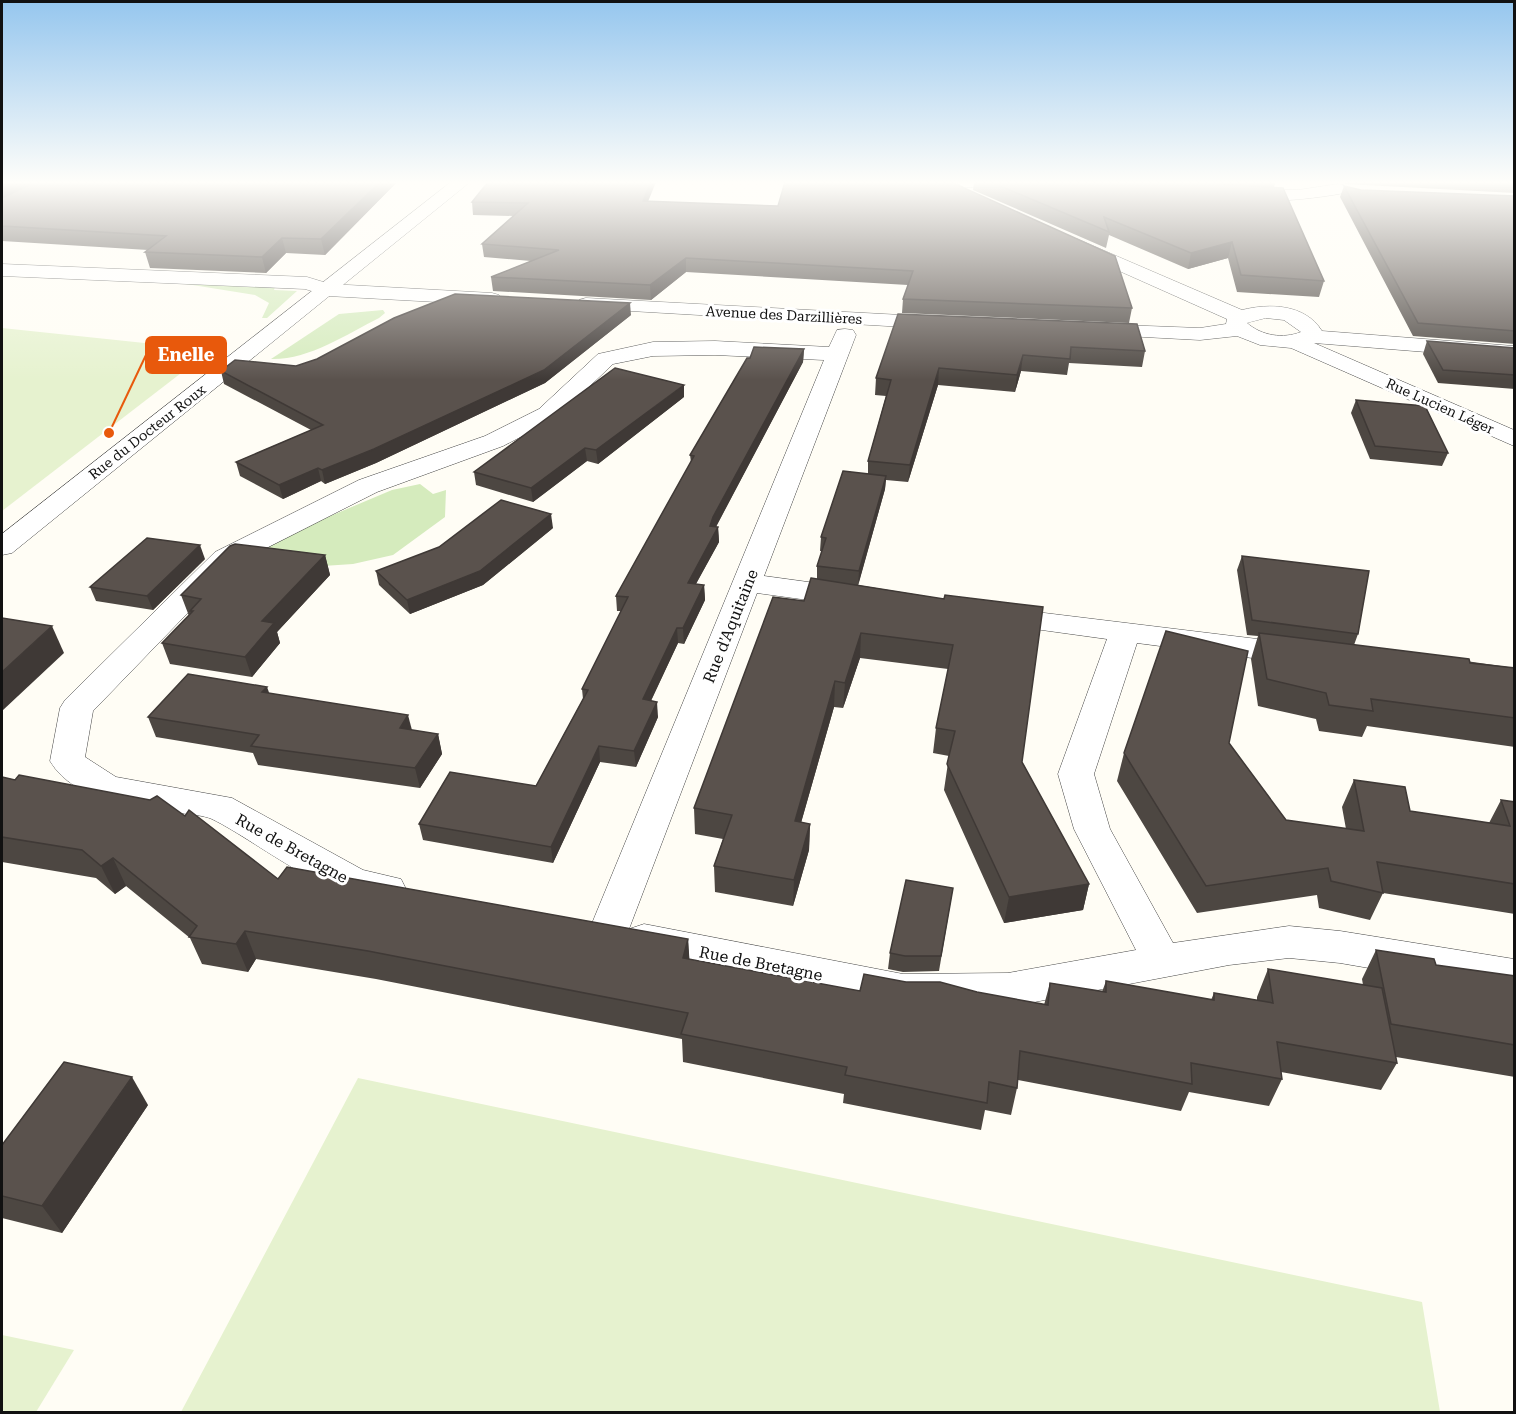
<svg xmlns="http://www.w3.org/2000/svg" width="1516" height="1414" viewBox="0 0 1516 1414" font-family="'Roboto Serif',serif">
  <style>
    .green { fill: #d5ebbd }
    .pitch { fill: #e6f2cf }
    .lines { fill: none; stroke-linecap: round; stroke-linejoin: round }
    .minor-casing { stroke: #444; stroke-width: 1 }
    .tertiary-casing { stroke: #444; stroke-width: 1 }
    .minor { fill: #fff; fill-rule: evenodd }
    .tertiary { fill: #fff; fill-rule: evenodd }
    .wall { fill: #4d4742 }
    .shaded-wall { fill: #3f3936 }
    .building { fill: #5a524d; stroke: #3f3936; stroke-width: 1.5 }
    .labels { text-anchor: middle; stroke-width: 6; stroke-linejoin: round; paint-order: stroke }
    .far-street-label { font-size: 14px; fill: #111; stroke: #fff }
    .street-label { font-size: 16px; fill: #111; stroke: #fff }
    .leader { fill: none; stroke: #e8590c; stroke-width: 2 }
    .callout-dot { fill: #e8590c; stroke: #fff; stroke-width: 2 }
    .callout { fill: #e8590c; stroke: #e8590c; stroke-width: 2 }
    .callout-label { font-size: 18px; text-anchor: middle; font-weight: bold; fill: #fff }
  </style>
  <rect width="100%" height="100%" fill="#fffdf5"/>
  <g class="green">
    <path d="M180,283l95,4 -1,3 23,1 -30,27h-5l7,-15 -14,-8z"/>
    <path d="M383,310l2,3 -6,5c-34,17 -70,42 -108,41l68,-45z"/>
    <path d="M420,484l13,10 13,-4 -1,27 -52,38 -40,9 -45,3 -45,-14 15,-15 114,-48z"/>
  </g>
  <g class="pitch">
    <path d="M2,328l209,22 -209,161z"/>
    <path d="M358,1078l1064,224 18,110h-1259z"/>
    <path d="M2,1335l72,15 -38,62h-34z"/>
  </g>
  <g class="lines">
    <g class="minor-casing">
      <g id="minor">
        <path d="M956,182h70l1,3 -8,5 -55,-3z"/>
        <path d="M1338,184l6,1 2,4 -2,4c-18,4 -100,15 -110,1l8,-5 56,1z"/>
        <path d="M1077,239l165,71c28,-7 63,-6 80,21l192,15v13l-200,-16 200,87v16l-223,-98 -31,-3 -23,-9 -37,4 -112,-6 -4,-4 4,-4 7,-2 105,4 26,-4 1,-5 -157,-70 -2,-4 2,-4zM1266,318l18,2 17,12c-18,7 -39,4 -54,-9z"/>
        <path d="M2,264l305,13 23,7 162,9 7,2 3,4 -3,4 -7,2 -164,-9 -23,-7 -303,-13z"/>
        <path d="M586,298l353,19 7,2 3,4 -3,4 -7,2 -360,-21 -3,-4 3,-4z"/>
        <path d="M845,329l8,1 3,5 -92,241 88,12 10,3 5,6 -5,6 -10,3 -95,-13 -128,336 15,-5 259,50 105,-1 128,-23 -62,-121 -16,-55 49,-135 -123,-17 -4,-6 4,-6 11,-3 303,37 11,3 5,7 -5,7 -11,3 -161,-21 -43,131 16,55 63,114 116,-17 51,5 174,28v34l-174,-30 -51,-5 -60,7 -221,42 -105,1 -259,-52 -14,-5 -6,-11 -2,4 -14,5 -14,-5 -6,-11 236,-573 -109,-5 -62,1 -40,8 -58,55 -52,27 -126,46 -142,72 -142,147 -8,46 31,20 116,21 131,72 38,9 5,10 -5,10c-54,17 -140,-56 -189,-80 -9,-4 -21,-4 -31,-6 -44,-7 -106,-10 -131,-52l10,-53 5,-8 150,-148 144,-72 126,-44 54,-27 59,-55 55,-12 62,-1 114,6 8,-17z"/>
      </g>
    </g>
    <g class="tertiary-casing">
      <path id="tertiary" d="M451,182h19l-458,371 -10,2v-21z"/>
    </g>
    <use href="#minor" class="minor"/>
    <use href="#tertiary" class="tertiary"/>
  </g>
  <g class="wall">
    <path d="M2,182h395l-72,73 -39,-2 -20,20 -116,-5 -5,-16 3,-2 -146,-9z"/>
    <path d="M974,182h301l-1,6 50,93 -5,16 -82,-5 -9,-34 -40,11 -79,-34 -3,13 -133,-58z"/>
    <path d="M1344,182h171v11l-169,-9z"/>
    <path d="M1344,186l17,4 154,6v148l-102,-8 -73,-139z"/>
    <path d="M472,202h176l484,106 -3,15 -227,-10 1,-14 5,-14 -222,-13 -35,28 -158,-9 -2,-14 40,-16 -47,-4 -2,-13 32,-28 -41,-1z"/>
    <path d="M631,315l-86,68 -169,80 -51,21 -4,-3 -38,18 -43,-23 -4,-14 75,-32 -87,-46 -3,-13 75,-5z"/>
    <path d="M1137,324l8,27 -3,16 -73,-4 -2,12 -46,-4 -6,21 -77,-7 -30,97 -22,-2 -1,9 -27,96 86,14 78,163 67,122 -6,26 -79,13 -60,-133 5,-34 -16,-3 3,-25 12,-59 -88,-11 -17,50 -9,-1 -33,116 9,1 -1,26 -16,56 -78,-14 -1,-26 9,-27 -28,-5 -1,-26 110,-207 13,-22v-13l5,-15h-2l1,-14 47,-63v-13l18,-65 -11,-1 1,-17z"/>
    <path d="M1427,341l88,7v41l-77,-6 -15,-29z"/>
    <path d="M804,349l-1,13 -87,165h2l1,15 -23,42 8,1 1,15 -21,44 -6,-1 -27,58 7,16 -22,50 -36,-5 -47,101 -130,-23 -4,-16 117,-38 47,-87 -1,-10 39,-78h-4l-1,-15 75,-134 -1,-7 60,-97z"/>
    <path d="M684,397l-86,67 -11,-3 -54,41 -57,-17 -2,-13z"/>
    <path d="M1356,400l92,53 -6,13 -72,-7 -19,-46z"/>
    <path d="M553,528l-70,57 -73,29 -31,-29 -3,-14z"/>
    <path d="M325,555l5,20 -53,57 3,11 -28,34 -82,-13 -8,-21 27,-27 -8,-21z"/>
    <path d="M1242,556l116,78 -4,11 161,23v79l-148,-21 -5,11 -43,-6 -3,-12 -58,-13 -7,-47 7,-23 -11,-1 -10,-65z"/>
    <path d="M205,559l-52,51 -57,-9 -6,-14z"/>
    <path d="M269,693l143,37 26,4 4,20 -22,34 -162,-23 -5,-12 -97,-16 -8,-20z"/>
    <path d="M1229,743l57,77 60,9 -4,-22 12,-27 56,31 79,12 12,-23 14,2v112l-132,-21 -13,27 -51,-12 -2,-13 -120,18 -80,-132 7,-28z"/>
    <path d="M2,777l183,39 93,63 410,60 1,21 171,31 46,-9 71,10 67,13 6,-22 52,9 4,-11 105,19 3,-7 43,7v-3l11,-28 95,16 -1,-6 14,-29 60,15 79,11v101l-119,-20 1,6 -16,27 -100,-18 1,7 -13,27 -80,-14 -8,19 -163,-31 -1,8 -6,27 -26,-5 -4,20 -138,-27 1,-9 -161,-32 -1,-23 -306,-60 -120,-20 -8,13 -46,-8 -12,-26 -64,-52 -11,8 -19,-16 -94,-16z"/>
    <path d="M953,888l-14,83 -36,1 -15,-3 2,-16z"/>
    <path d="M148,1105l-86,128 -60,-15v-73z"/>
  </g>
  <g class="shaded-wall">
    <path d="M4,182h33l-35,19v-17z"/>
    <path d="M380,182h17l-72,73 -4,-16z"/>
    <path d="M651,182h5l-13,32v-13z"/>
    <path d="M282,238l4,15 -20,20 -4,-16z"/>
    <path d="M1232,242l-4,16 -40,11 3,-16z"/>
    <path d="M686,258v14l-35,28 -1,-15z"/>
    <path d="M630,303l1,12 -86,68 -169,80 -51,21 -3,-14z"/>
    <path d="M804,349l-1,13 -90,170 -3,-6 3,-9z"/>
    <path d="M1023,355l-2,16 -6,21 2,-17z"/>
    <path d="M939,368l-1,17 -30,97 2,-17z"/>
    <path d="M684,385v12l-86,67 -2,-14z"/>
    <path d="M585,448l2,13 -54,41 -2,-14z"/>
    <path d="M318,468l3,13 -38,18 -4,-14z"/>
    <path d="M886,476l-1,13 -27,97 1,-15z"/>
    <path d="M551,514l2,14 -70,57 -73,29 -3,-14z"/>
    <path d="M718,527l1,15 -31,56v-15z"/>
    <path d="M200,545l5,14 -52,51 -6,-14z"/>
    <path d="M325,555l5,20 -53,57 3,11 -28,34 -7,-20 17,-36z"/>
    <path d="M704,585l1,15 -21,44 -1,-16z"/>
    <path d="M52,626l12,27 -62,58v-39z"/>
    <path d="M677,628l1,15 -34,72 -1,-16z"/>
    <path d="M861,633l-1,25 -17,50 2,-25z"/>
    <path d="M835,681l-1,26 -40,140 1,-26z"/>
    <path d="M267,687l7,19 -12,-14z"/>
    <path d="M657,702l1,15 -22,50 -2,-16z"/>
    <path d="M408,715l5,19 -13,-6z"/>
    <path d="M438,734l4,20 -22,34 -5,-20z"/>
    <path d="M599,746l1,16 -47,101 -2,-16z"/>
    <path d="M810,824l-1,26 -16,56 1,-26z"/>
    <path d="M113,858l13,28 -11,8 -14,-28z"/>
    <path d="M1089,884l-6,26 -79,13 5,-26z"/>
    <path d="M245,931l11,28 -8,13 -12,-28z"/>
    <path d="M688,939l2,28 -7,-9z"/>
    <path d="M132,1077l16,28 -86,128 -20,-27z"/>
  </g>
  <g class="building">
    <path d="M35,182h345l-59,57 -39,-1 -20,19 -117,-5 21,-16 -164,-10v-28z"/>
    <path d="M488,182h163l-8,19 135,5 7,-24h166l164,74 17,52 -229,-9 10,-28 -227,-13 -36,27 -159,-8 68,-27 -77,-6 46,-41 -56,-1z"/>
    <path d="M991,182h197l95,6 41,93 -83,-6 -9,-33 -41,11 -87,-36 5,15z"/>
    <path d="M1344,186l17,4 154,6v135l-97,-8z"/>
    <path d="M455,294l175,9 -86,67 -170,79 -52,21 -4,-2 -39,17 -43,-23 87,-37 -102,-54 14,-11 61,6 21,-7 77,-41z"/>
    <path d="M898,314l239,10 8,27 -74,-4 -1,12 -47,-4 -6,20 -78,-7 -29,97 -42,-4 23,-81 -15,-2z"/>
    <path d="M1427,341l88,7v27l-72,-5z"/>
    <path d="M754,347l50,2 -91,168 -3,9 8,1 -30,56 16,2 -21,43h-6l-34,71 14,3 -23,49 -35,-5 -48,101 -132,-23 31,-52 86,14 52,-96 -6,-1 46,-92 -12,-1 78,-140 -4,-1 57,-97h3z"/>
    <path d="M615,368l69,17 -88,65 -11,-2 -54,40 -57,-16z"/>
    <path d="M1356,400l69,6 23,47 -73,-7z"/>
    <path d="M843,471l43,5 -27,95 -42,-5 9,-28 -5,-1z"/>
    <path d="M501,500l50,14 -71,57 -73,29 -31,-29 63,-24z"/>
    <path d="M147,538l53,7 -53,51 -57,-9z"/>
    <path d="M235,544l90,11 -63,66 12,2 -29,34 -83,-14 31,-32h-3l11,-12 -20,-4 49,-49z"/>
    <path d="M1242,556l127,15 -11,63 -106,-14z"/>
    <path d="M811,578l133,21 1,-4 98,12 -21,155 67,122 -80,13 -62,-133 8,-33 -19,-3 17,-83 -92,-12 -16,50 -10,-2 -40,140 15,3 -16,56 -80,-14 18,-51 -38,-7 79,-211 31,4z"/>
    <path d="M2,618l50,8 -50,46z"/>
    <path d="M1166,631l82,20 -19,92 57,77 78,11 -10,-51 51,7 5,24 100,15 -9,-26 14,2v82l-138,-22 6,31 -52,-12 -3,-13 -122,18 -82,-133z"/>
    <path d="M1259,633l210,26 1,4 45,5v50l-144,-19 2,12 -44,-6 -3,-12 -59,-14z"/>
    <path d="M188,674l79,13 -5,5 146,23 -8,13 38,6 -23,34 -164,-22 8,-11 -111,-18z"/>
    <path d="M19,775l131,25 7,-4 28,20 4,-6 89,69 9,-12 401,72 -5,19 177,33 4,-17 42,8h34l37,10 71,13 2,-22 56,9v-11l108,19v-7l59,10 -5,-34 114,19 15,75 -120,-21 5,37 -91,-16 1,21 -172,-33 -3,37 -28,-6 -2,21 -142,-28 2,-8 -166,-33 7,-21 -320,-62 -123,-20 -9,13 -47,-7 8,-11 -84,-68 -12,8 -19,-16 -80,-13v-60l13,3z"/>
    <path d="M906,880l47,8 -12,68h-36l-15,-3z"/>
    <path d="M1376,950l58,9 2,6 79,11v69l-124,-21z"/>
    <path d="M64,1062l68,15 -90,129 -40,-10v-51z"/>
  </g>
  <linearGradient id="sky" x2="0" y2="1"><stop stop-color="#95c6ee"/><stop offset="0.48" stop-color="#fffefa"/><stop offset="1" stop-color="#fffefa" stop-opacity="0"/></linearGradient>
  <rect width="1516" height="380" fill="url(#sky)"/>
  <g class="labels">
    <g class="far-street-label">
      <text transform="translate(784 315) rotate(3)" y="5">Avenue des Darzillières</text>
      <text transform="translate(1440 406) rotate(24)" y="5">Rue Lucien Léger</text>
      <text transform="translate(147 432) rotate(-38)" y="5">Rue du Docteur Roux</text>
    </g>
    <g class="street-label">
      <text transform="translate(730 626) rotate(-68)" y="6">Rue d'Aquitaine</text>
      <text transform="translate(292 848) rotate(29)" y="6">Rue de Bretagne</text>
      <text transform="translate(761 963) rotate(11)" y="6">Rue de Bretagne</text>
    </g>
  </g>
  <path class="leader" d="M109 433L146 355"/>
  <circle class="callout-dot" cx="109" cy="433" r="6"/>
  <rect class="callout" x="146" y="337" width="80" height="36" rx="6"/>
  <g class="callout-label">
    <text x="186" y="361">Enelle</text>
  </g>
  <rect width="1516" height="1414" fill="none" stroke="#111111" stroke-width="6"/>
</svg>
